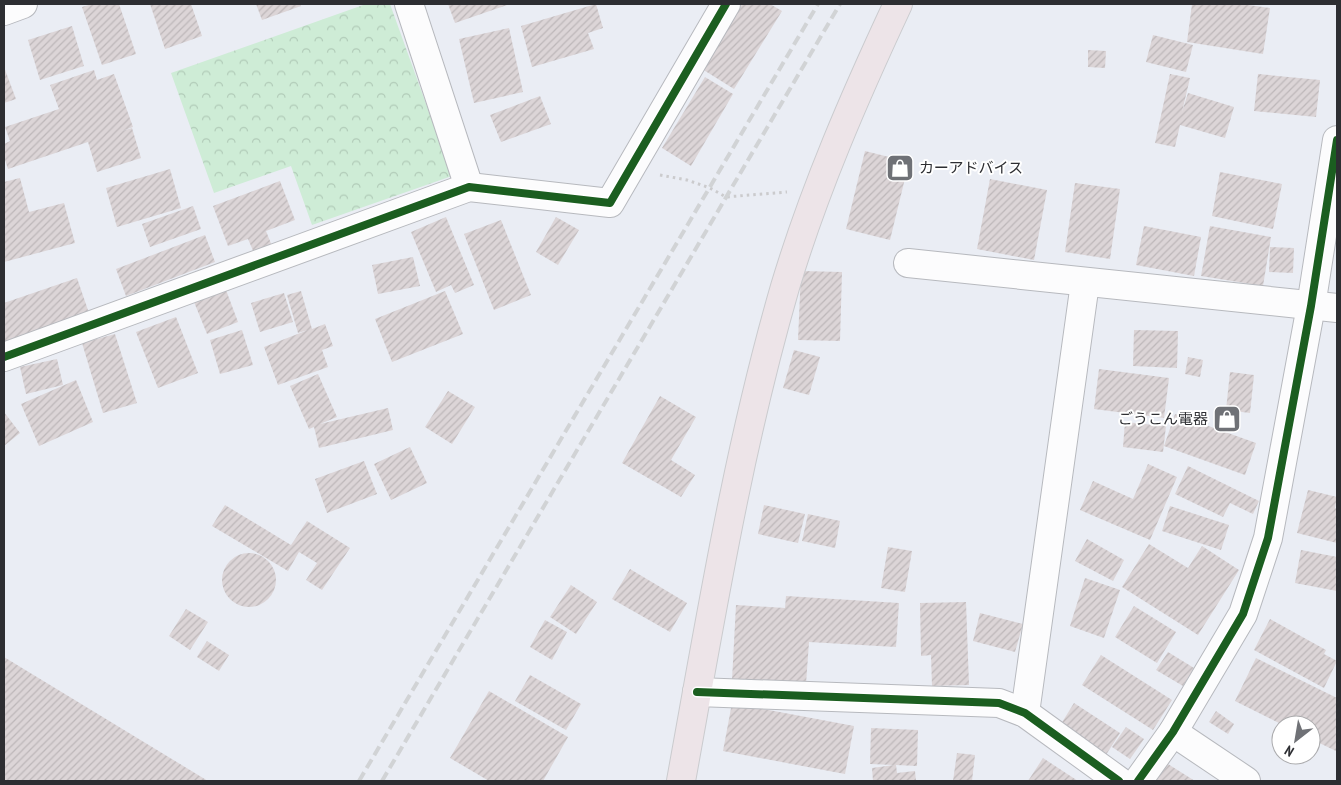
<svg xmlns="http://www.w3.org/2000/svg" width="1341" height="785" viewBox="0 0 1341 785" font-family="'PT Sans Narrow','Noto Sans JP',sans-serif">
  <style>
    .park { fill: url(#park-crowns) }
    .building { fill: url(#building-hatch) }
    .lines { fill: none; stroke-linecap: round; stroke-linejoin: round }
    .minor-casing { stroke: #b7b9be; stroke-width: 30 }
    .major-casing { stroke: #cacbce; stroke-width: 30 }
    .path { stroke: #cbcbcd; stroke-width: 3; stroke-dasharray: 2.5 4; stroke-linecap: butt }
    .minor { stroke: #fcfcfd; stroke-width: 28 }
    .major { stroke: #ede4e8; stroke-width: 28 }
    .rail { stroke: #d1d3d5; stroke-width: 4; stroke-dasharray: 10 5; stroke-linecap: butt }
    .cycleway-casing { stroke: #fff; stroke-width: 11 }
    .cycleway { stroke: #1b5e20; stroke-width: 8 }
    .labels { text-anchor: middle; stroke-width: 4; stroke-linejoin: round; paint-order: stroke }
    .poi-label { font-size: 15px; fill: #2d2e32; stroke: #fff; text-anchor: start }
  </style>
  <defs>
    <pattern id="park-crowns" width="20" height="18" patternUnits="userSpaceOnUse" patternTransform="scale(1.25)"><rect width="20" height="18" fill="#ceecd6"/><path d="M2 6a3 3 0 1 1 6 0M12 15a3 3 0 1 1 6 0" fill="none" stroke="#b1cbb8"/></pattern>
    <pattern id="building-hatch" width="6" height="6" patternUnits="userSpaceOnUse" patternTransform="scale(1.25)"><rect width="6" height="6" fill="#dcd5d7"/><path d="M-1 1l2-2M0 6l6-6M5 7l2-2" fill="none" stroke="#bdb7b9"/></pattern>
  </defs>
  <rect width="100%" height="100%" fill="#eaedf4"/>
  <path class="park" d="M366,4h24l62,172 -140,49 -21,-59 -77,27 -43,-120z"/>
  <g class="building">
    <path d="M92,4h27l17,50 -34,11 -20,-58z"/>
    <path d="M150,4h41l11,32 -37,13z"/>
    <path d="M256,4h44l1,2 -39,14z"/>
    <path d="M448,4h62l-55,19z"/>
    <path d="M596,4l7,24 -15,5 6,16 -62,18 -11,-41z"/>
    <path d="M742,4h28l12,7 -48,78 -32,-20z"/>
    <path d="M1192,4h49l29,4 -7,46 -76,-12z"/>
    <path d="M72,26l12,40 -44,14 -12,-40z"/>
    <path d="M509,28l14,64 -49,11 -15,-64z"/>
    <path d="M1153,35l40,10 -7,27 -40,-10z"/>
    <path d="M1088,50l18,1 -1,17 -17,-1z"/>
    <path d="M4,67l12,32 -12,4z"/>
    <path d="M94,70l3,10 17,-6 19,53 -11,4 10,-3 9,30 -44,14 -9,-30 -80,27 -4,-12v-13l6,-3 -5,-14 54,-18 -9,-24z"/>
    <path d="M1170,74l20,4 -8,34 6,-19 46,14 -9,31 -45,-13 -5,22 -20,-4z"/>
    <path d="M1258,74l62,6 -4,37 -62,-6z"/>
    <path d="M705,77l28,17 -42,72 -29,-18z"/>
    <path d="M540,96l11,28 -50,18 -11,-27z"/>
    <path d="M865,151l44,11 -19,78 -44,-11z"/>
    <path d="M170,169l11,39 -64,19 -11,-39z"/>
    <path d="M1220,172l62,12 -9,45 -61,-13z"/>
    <path d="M20,178l9,34 35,-9 11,40 -71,19v-80z"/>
    <path d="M990,179l57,11 -13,70 -57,-11z"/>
    <path d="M280,181l15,39 -29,11 6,15 -18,7 -6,-14 -20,7 -15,-40z"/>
    <path d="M1075,183l45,6 -10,70 -45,-7z"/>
    <path d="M193,206l8,23 -51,18 -8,-23z"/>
    <path d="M446,217l28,68 -19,8 -4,-8 -15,7 -25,-60z"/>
    <path d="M556,217l23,13 -21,35 -22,-13z"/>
    <path d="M501,220l30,75 -37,15 -30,-76z"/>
    <path d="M1144,226l57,11 -7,39 -58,-11z"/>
    <path d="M1210,226l61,11 -8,49 -62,-10z"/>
    <path d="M205,235l10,27 -89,34 -10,-27z"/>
    <path d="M1270,247l24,1 -1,25 -24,-1z"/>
    <path d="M413,257l7,29 -42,8 -6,-29z"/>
    <path d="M801,271l41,1 -2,69 -42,-1z"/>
    <path d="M77,278l14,41 -87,29v-45z"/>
    <path d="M226,290l12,32 -31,12 -13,-32z"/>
    <path d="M301,291l11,38 13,-5 8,22 -11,4 6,17 -50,18 -14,-38 44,-17 -10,3 -11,-38z"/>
    <path d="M445,291l18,43 -71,28 -17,-43z"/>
    <path d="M284,293l9,29 -33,10 -9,-29z"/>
    <path d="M176,317l22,56 -40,15 -22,-56z"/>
    <path d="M242,330l11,35 -33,9 -10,-34z"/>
    <path d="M1134,330l44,1 -1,37 -44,-2z"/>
    <path d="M115,334l22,69 -34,10 -21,-70z"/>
    <path d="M794,350l26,7 -11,38 -26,-7z"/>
    <path d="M1188,357l15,3 -3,17 -15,-3z"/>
    <path d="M57,359l6,26 -37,9 -6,-27z"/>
    <path d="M1099,369l70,9 -5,40 -70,-9z"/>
    <path d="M1230,372l24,3 -4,38 -24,-3z"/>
    <path d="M318,374l19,43 -17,7 68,-16 5,22 -74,18 -5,-21 -5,2 -19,-43z"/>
    <path d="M76,380l17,42 -54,24 -18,-42z"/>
    <path d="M448,391l27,16 -23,37 -27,-17z"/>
    <path d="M660,396l36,21 -25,43 24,15 -14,22 -59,-34z"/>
    <path d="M4,412l16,21 -16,13z"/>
    <path d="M1175,414l81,29 -11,32 -81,-29z"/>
    <path d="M1125,422l41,4 -3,26 -40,-5z"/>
    <path d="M410,447l17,36 -36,17 -17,-36z"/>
    <path d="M364,461l13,33 -50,19 -12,-34z"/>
    <path d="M1148,464l29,13 -27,63 -70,-30 13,-29 40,18z"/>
    <path d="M1188,466l71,35 -6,13 -23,-11 -7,14 -48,-23z"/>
    <path d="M1308,490l29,7 -2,11 2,1v34l-40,-10z"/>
    <path d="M225,505l66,40 16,-24 43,27 -28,42 -16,-10 11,-17 -18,-11 -11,19 -76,-45z"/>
    <path d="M764,505l41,9 -7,29 -40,-9z"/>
    <path d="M1170,506l59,19 -8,25 -59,-19z"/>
    <path d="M808,514l32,7 -5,27 -33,-7z"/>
    <path d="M1087,539l37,21 -11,21 -38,-20z"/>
    <path d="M1149,544l39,24 14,-22 37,24 -41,65 -76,-48z"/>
    <path d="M888,547l24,4 -7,41 -24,-4z"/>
    <path d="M1301,550l36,7v34l-42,-8z"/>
    <circle cx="249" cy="580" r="27"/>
    <path d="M630,569l57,34 -17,29 -58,-33z"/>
    <path d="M1085,578l35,12 -16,48 -34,-12z"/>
    <path d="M571,585l26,17 -21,32 -26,-17z"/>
    <path d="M786,596l113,7 -3,44 -87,-5 -3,42 -74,-4 4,-75 49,3z"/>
    <path d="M966,602l3,83 -37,1 -1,-31 -10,1 -1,-53z"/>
    <path d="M1134,606l42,26 -19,31 -42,-26z"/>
    <path d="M186,609l22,13 -18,28 -21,-14z"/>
    <path d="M980,613l43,11 -8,28 -42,-11z"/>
    <path d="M1270,619l56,31 -2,4 13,7 -13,27 -70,-38z"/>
    <path d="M545,620l22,12 -15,28 -22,-13z"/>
    <path d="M207,641l22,14 -10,16 -22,-14z"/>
    <path d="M1168,652l26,16 -11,18 -27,-16z"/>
    <path d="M1101,655l71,45 -19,30 -71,-45z"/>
    <path d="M4,657l204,124h-204z"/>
    <path d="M1256,658l81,40 -1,53 -25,-12v-14h-28l-48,-24z"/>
    <path d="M530,675l51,29 -15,26 -51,-29z"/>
    <path d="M489,691l79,46 -25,44h-54l-39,-23z"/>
    <path d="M732,703l122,23 -9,48 -122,-23z"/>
    <path d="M1074,703l46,30 -18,28 -46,-29z"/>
    <path d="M1216,711l18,13 -6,10 -19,-12z"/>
    <path d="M1126,727l18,12 -14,20 -18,-12z"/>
    <path d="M871,728l47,2 -1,36 -21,-1 1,8 18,-2 1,10h-43l-1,-13 22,-3 -24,-1z"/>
    <path d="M957,753l18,2 -3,26h-19z"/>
    <path d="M1043,758l35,23h-50z"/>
    <path d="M1160,759l35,22h-50z"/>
  </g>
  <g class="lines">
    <g class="minor-casing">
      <g id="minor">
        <path d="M409,4l60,183"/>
        <path d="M4,11l19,-7"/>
        <path d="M908,263l429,45"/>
        <path d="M4,357l465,-170 141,16 116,-199"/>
        <path d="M697,692l302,11 26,10 94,68"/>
        <path d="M1025,713l60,-430"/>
        <path d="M1173,732l73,49"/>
        <path d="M1138,781l35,-49 70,-118 25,-76 43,-232 26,-166"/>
      </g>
    </g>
    <g class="major-casing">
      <path id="major" d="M681,781c30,-165 57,-332 104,-494 29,-97 70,-191 113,-283"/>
    </g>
    <path class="path" d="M660,175l27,5 23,8 16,9 61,-5"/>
    <use href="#minor" class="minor"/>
    <use href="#major" class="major"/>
    <g class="rail">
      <path d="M359,781l459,-777"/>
      <path d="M382,781l458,-777"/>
    </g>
    <g class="cycleway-casing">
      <g id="cycleway">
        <path d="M4,357l465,-170 141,16 116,-199"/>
        <path d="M697,692l302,11 26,10 94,68"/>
        <path d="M1138,781l35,-49 70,-118 25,-76 43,-232 26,-166"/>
      </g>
    </g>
    <use href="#cycleway" class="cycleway"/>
  </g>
  <defs>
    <g id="shop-square" transform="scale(1.4375)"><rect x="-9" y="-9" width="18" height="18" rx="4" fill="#6f7176" stroke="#fff"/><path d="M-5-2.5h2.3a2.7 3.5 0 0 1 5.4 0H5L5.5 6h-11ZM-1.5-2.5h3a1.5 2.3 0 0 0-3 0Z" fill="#fff"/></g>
  </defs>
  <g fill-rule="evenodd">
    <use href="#shop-square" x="900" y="168"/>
    <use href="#shop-square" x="1227" y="419"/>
  </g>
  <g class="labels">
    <g class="poi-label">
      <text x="919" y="173">カーアドバイス</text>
      <text x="1208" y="424" text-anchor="end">ごうこん電器</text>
    </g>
  </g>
  <rect width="1341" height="785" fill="none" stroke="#2d2e32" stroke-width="10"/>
  <g transform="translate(1296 740) rotate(211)"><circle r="24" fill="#ffffff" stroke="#ababad"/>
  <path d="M0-4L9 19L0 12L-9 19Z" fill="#6f7176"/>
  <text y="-8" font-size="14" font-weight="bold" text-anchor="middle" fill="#2d2e32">N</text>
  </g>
</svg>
